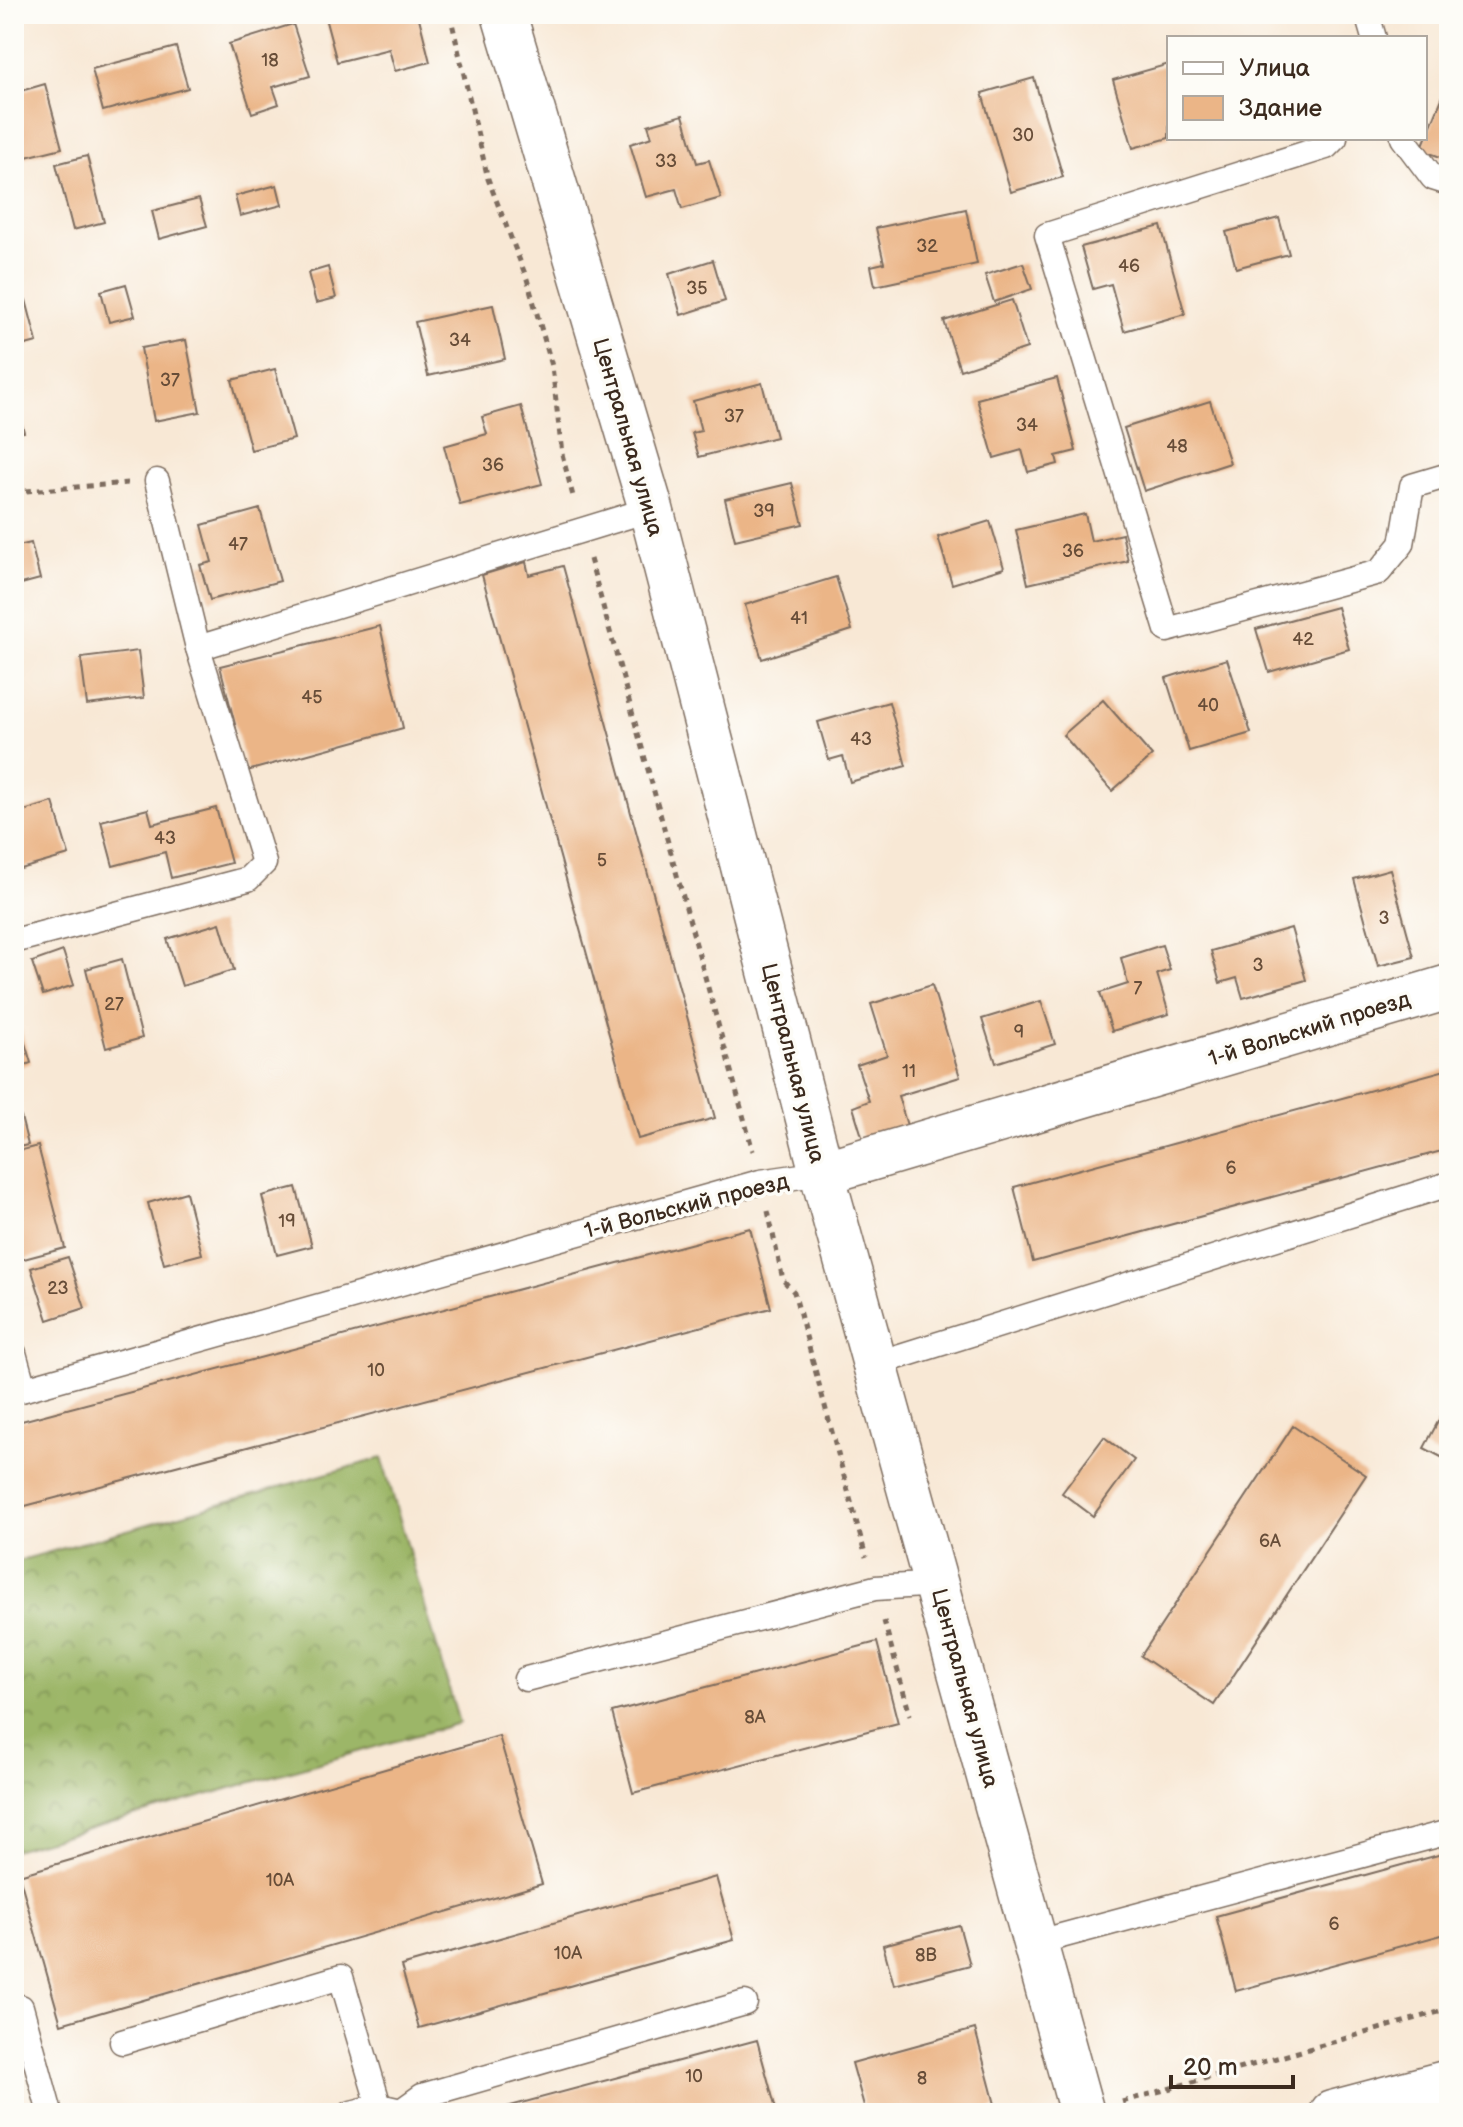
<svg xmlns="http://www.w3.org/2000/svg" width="1463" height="2127" viewBox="0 0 1463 2127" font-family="'Balsamiq Sans',sans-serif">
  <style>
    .forest { fill: url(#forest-crowns); stroke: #6c7042; stroke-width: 2 }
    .building { fill: #ebb587 }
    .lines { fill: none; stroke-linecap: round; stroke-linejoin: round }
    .lane-casing { stroke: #7d6c5e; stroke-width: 27 }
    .street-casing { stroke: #7d6c5e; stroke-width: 47 }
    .path { stroke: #7d6c5e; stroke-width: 5; stroke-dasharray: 6 6; stroke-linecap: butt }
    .lane { stroke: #fff; stroke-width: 24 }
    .street { stroke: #fff; stroke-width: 44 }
    .labels { text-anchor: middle; stroke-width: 7; stroke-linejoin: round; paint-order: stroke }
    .number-label { font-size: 18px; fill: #674d38 }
    .street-label { font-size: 22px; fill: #3b2a1e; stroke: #fdfcf7 }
  </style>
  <defs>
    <pattern id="forest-crowns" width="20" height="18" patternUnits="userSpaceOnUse" patternTransform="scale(2)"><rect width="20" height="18" fill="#9cb667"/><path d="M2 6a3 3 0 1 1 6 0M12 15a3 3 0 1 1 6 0" fill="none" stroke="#809454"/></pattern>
  </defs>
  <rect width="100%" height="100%" fill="#fdfcf7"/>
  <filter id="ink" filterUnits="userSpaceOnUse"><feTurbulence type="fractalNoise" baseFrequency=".0125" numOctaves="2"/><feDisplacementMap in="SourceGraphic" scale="16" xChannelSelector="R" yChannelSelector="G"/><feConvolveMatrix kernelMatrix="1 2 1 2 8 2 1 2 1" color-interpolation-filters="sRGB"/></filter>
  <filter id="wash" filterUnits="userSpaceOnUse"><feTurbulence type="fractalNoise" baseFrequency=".006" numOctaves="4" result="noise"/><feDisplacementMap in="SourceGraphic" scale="32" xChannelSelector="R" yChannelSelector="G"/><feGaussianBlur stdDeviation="1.8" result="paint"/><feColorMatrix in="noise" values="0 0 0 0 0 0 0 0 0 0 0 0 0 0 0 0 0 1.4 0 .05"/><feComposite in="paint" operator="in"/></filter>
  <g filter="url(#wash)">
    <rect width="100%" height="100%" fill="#f8e8d5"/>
    <path class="forest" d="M382,1458l77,265 -445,127v-288z"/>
    <g id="blocks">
      <g class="building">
        <path d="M324,14h94l12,48 -35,9 -6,-22 -52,13z"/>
        <path d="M293,24l17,52 -37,11 6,17 -27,9 -23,-69z"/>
        <path d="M176,47l12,41 -85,23 -11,-42z"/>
        <path d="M1169,64v74l-36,10 -20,-68z"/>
        <path d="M1034,78l29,99 -52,15 -29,-99z"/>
        <path d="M45,84l17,64 -48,12v-67z"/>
        <path d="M1445,91l4,2v67l-28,-10z"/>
        <path d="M683,115l14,48 12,-3 12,38 -39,11 -6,-20 -30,8 -16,-53 22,-7 -4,-12z"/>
        <path d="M87,156l17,66 -31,8 -17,-66z"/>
        <path d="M277,185l5,20 -42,11 -5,-20z"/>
        <path d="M199,199l8,27 -48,13 -7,-28z"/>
        <path d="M966,209l11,55 -102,22 -4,-20 13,-3 -8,-35z"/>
        <path d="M1279,218l10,36 -53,14 -10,-36z"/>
        <path d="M1161,226l24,88 -61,17 -13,-47 -18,5 -12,-42z"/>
        <path d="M713,260l12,41 -44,14 -12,-41z"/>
        <path d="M1023,263l9,26 -38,13 -9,-27z"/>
        <path d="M328,267l8,31 -20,5 -8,-30z"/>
        <path d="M126,284l9,32 -26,6 -8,-31z"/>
        <path d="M26,300l11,42 -23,6v-45z"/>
        <path d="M1012,300l15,48 -67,22 -16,-49z"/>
        <path d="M493,305l12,54 -77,17 -13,-54z"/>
        <path d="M186,340l14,72 -46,9 -13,-73z"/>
        <path d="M275,369l19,70 -43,11 -19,-70z"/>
        <path d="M1057,378l19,73 -20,5 2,8 -30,8 -6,-22 -28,8 -17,-59z"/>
        <path d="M762,383l14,54 -77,20 -7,-24 9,-2 -8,-30z"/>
        <path d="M14,394l10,38 -10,2z"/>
        <path d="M1210,401l20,62 -86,28 -20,-63z"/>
        <path d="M521,406l21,78 -82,21 -16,-59 43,-12 -5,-17z"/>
        <path d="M792,483l11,41 -68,16 -10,-41z"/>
        <path d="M260,509l20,72 -70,19 -10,-35 12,-3 -10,-37z"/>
        <path d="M1085,514l6,27 31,-7 6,27 -100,23 -12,-54z"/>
        <path d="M990,521l14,47 -52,16 -14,-47z"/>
        <path d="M31,543l9,36 -26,7v-39z"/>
        <path d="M526,562l3,13 34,-9 152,552 -77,21 -156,-564z"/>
        <path d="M836,577l16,53 -90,29 -17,-54z"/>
        <path d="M1337,607l12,42 -80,23 -13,-43z"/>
        <path d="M380,626l23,102 -156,43 -27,-105z"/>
        <path d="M138,651l6,47 -57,7 -6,-47z"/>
        <path d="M1227,659l24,74 -62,18 -23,-73z"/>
        <path d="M1103,700l49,56 -40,35 -49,-56z"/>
        <path d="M889,702l17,64 -56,16 -7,-26 -14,4 -11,-38z"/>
        <path d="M53,802l16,53 -55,16v-57z"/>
        <path d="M216,808l15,55 -60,15 -6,-26 -52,14 -12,-45 47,-12 4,15z"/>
        <path d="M1390,869l24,88 -36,9 -24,-87z"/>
        <path d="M220,923l14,47 -52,16 -15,-47z"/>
        <path d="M1291,928l15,52 -63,18 -6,-20 -17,5 -9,-32z"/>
        <path d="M1162,945l8,25 -13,4 12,40 -57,17 -12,-38 28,-9 -7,-26z"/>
        <path d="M63,951l11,34 -31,10 -11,-33z"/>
        <path d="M122,959l20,79 -36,10 -20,-79z"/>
        <path d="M932,985l28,92 -62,19 11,36 -44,14 -12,-39 16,-6 -12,-36 30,-10 -16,-51z"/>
        <path d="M1041,1001l14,43 -59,19 -14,-44z"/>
        <path d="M14,1007l17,56 -17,6z"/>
        <path d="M1449,1069v80l-416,113 -19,-75z"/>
        <path d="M21,1117l7,28 -14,3v-29z"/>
        <path d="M38,1146l27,102 -45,12 -6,-23v-85z"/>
        <path d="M296,1187l16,59 -35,9 -15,-59z"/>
        <path d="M186,1192l16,62 -38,10 -16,-61z"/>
        <path d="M750,1228l21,80 -757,201v-86z"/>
        <path d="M68,1257l17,51 -37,12 -17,-52z"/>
        <path d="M1449,1401v60l-25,-13z"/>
        <path d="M1293,1426l73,49 -152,230 -73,-49z"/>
        <path d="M1104,1437l30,23 -41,56 -31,-23z"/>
        <path d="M877,1642l21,81 -265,70 -21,-81z"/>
        <path d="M499,1736l43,148 -481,140 -42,-149z"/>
        <path d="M1449,1852v81l-213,58 -20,-75z"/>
        <path d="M716,1877l18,63 -315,88 -18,-62z"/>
        <path d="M959,1925l11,40 -76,20 -11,-40z"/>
        <path d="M975,2029l21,79 -18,5h-112l-14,-50z"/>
        <path d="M757,2040l20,73h-289v-1z"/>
      </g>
    </g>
  </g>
  <g filter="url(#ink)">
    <use href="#blocks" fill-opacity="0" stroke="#7d6c5e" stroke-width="2"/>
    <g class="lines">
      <g class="lane-casing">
        <g id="lane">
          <path d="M1367,14l7,24"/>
          <path d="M1335,138l-9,9 -279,88 120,395 212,-58 23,-28 10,-58 37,-11"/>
          <path d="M1403,138l30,40 16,5"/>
          <path d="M198,648l453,-139"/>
          <path d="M14,941l234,-62 16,-16 -66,-215 -41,-167"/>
          <path d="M14,1353l10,36"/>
          <path d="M875,1364l574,-180"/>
          <path d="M14,1392l746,-210 62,-9"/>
          <path d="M526,1679l349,-91 63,-4"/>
          <path d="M1035,1943l414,-111"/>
          <path d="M14,2009l7,-2 29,106"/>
          <path d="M122,2042l219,-65 38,129"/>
          <path d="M351,2113l28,-7 22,5 21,-15 323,-93"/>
        </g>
      </g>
      <g class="street-casing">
        <g id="street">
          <path d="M504,14l147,495 171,664 260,940"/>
          <path d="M822,1173l627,-186"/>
          <path d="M1332,2113l117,-31"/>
        </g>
      </g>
      <g class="path">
        <path d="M450,14l38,165 39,100 25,87 10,88 12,46"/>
        <path d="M14,492l114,-9"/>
        <path d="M590,559l163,592"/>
        <path d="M768,1211l15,69 11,12 72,265"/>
        <path d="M884,1621l26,94"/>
        <path d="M1122,2102l327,-93"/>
      </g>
      <use href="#lane" class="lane"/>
      <use href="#street" class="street"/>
    </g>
  </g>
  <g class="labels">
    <g class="number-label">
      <text x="270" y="66">18</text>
      <text x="1023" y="141">30</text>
      <text x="666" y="167">33</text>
      <text x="927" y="252">32</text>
      <text x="1129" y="272">46</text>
      <text x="697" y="294">35</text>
      <text x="460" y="346">34</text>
      <text x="170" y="386">37</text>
      <text x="734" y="422">37</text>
      <text x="1027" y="431">34</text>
      <text x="1177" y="452">48</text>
      <text x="493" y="471">36</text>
      <text x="764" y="517">39</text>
      <text x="238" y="550">47</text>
      <text x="1073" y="557">36</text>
      <text x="799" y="624">41</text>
      <text x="1303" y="645">42</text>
      <text x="312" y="703">45</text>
      <text x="1208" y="711">40</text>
      <text x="861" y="745">43</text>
      <text x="165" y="844">43</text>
      <text x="602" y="866">5</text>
      <text x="1384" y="924">3</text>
      <text x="1258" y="971">3</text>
      <text x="1138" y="994">7</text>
      <text x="114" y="1010">27</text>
      <text x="1019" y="1038">9</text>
      <text x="909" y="1077">11</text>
      <text x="1231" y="1174">6</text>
      <text x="287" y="1227">19</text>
      <text x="58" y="1294">23</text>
      <text x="376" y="1376">10</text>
      <text x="1270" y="1547">6А</text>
      <text x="755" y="1723">8А</text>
      <text x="280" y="1886">10А</text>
      <text x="1334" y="1930">6</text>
      <text x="568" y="1959">10А</text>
      <text x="926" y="1961">8В</text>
      <text x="694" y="2082">10</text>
      <text x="922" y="2084">8</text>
    </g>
    <g class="street-label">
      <text transform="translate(629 437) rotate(74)" y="8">Центральная улица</text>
      <text transform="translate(1309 1028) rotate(-17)" y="8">1-й Вольский проезд</text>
      <text transform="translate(794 1063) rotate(76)" y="8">Центральная улица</text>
      <text transform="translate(686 1205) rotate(-14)" y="8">1-й Вольский проезд</text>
      <text transform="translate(966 1688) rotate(75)" y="8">Центральная улица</text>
    </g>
  </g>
  <rect width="1463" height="2127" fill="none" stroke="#fdfcf7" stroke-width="48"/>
  <rect x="1167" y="36" width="260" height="104" fill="#fdfcf7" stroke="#afa8a0" stroke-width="2"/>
  <rect x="1183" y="62" width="40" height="12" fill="#ffffff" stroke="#afa8a0" stroke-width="2"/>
  <text x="1239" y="76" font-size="24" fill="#3b2a1e">Улица</text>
  <rect x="1183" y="96" width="40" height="24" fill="#ebb587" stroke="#afa8a0" stroke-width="2"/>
  <text x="1239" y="116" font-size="24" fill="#3b2a1e">Здание</text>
  <path d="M1171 2075v12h122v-12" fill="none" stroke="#3b2a1e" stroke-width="4"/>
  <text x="1183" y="2075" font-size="24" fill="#3b2a1e" stroke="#fdfcf7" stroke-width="6" paint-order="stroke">20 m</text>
</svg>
